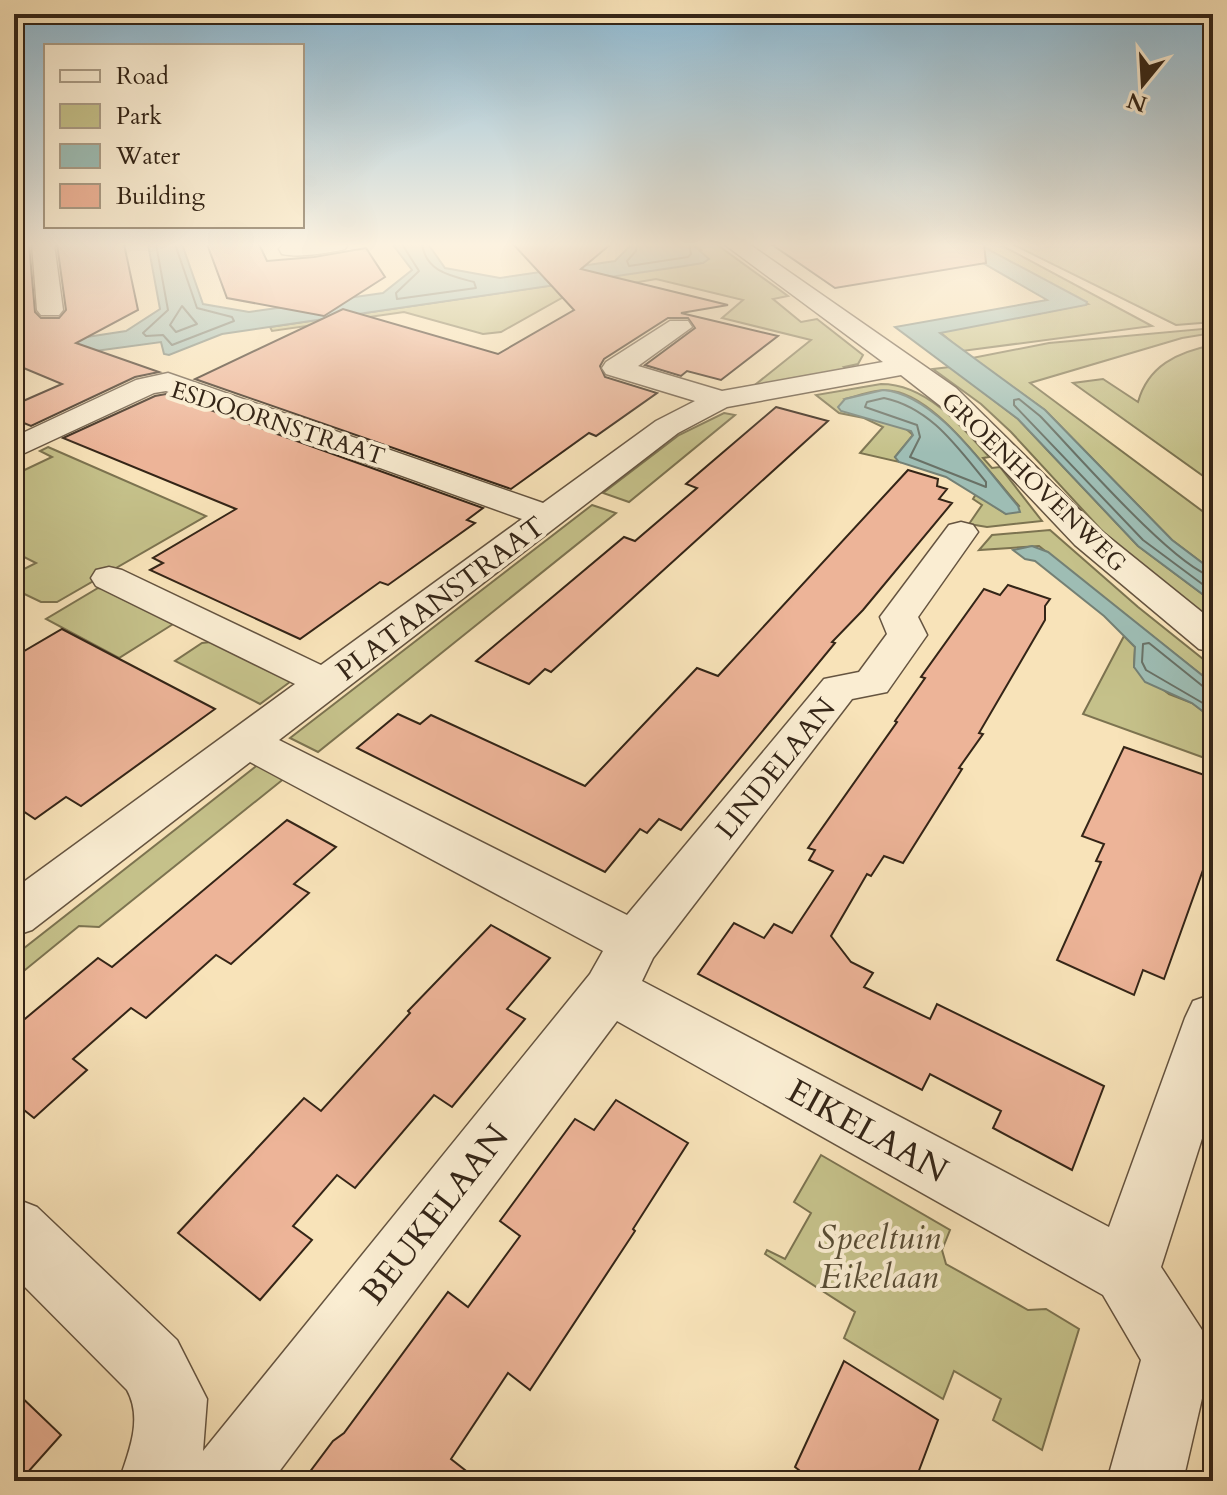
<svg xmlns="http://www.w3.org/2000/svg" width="1227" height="1495" viewBox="0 0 1227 1495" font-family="Cardo,serif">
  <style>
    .green { fill: #c5c18a; stroke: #7c7350; stroke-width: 2 }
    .water { fill: #9ebdb4; stroke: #748075; stroke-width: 2 }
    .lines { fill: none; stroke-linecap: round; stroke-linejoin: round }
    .shore { stroke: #697166; stroke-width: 2 }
    .building { fill: #edb498; stroke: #342517; stroke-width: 2 }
    .minor-casing { stroke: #655440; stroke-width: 3 }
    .minor { fill: #faedd2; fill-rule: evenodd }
    .labels { text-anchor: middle; stroke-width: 8; stroke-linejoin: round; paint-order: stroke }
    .far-street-label { font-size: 24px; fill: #342517; stroke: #faedd2 }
    .street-label { font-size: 28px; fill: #342517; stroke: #faedd2 }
    .near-street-label { font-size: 34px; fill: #342517; stroke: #faedd2 }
    .near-park-label { font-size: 34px; font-style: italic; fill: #584c34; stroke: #faedd2 }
  </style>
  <rect width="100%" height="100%" fill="#f8e3b9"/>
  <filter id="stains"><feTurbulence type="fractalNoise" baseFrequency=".0025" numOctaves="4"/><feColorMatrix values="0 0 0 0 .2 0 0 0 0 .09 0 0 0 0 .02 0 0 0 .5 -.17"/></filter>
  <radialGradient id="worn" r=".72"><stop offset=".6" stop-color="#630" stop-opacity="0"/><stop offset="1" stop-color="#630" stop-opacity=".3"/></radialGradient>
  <g class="green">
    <path d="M692,244h24l72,52 -15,3 28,23 16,-3 46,36 -5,9 -14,3 4,3 -97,18 60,-48 -89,-22 21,-18 -87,-21 -87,15 -68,38 -18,2 -79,-22 -132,19 -2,-4 318,-47 113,-30z"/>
    <path d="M978,244h21l153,82 -190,25 -22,-19 148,-28z"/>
    <path d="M1012,244h201v78l-37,3z"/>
    <path d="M1213,328v5l-31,5 -152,45 183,136v52l-41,-31 -127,-130 -73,-52 77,-15z"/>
    <path d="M1213,345v138l-140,-100 30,-4 35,23c10,-36 39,-50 75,-57z"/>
    <path d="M950,367l68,52 120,127 75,56v20l-95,-74 -107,-116 -30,-28 -48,-35z"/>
    <path d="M881,384c45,0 80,41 108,73l-6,1 9,10 8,-1 42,54 -55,6 -18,-3 13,-19 -9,-6 3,-5 30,20 13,-8c-30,-33 -81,-108 -126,-115 -16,-3 -32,4 -48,8l60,29 8,7 -18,22 4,5 -39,-9 23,-26 -19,-9 -25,-5 -23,-18z"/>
    <path d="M724,413l11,2 -106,87 -26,-9 76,-58z"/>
    <path d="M48,447l158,69 -149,86h-16l-27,-13v-15l22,-11 -22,-11v-77l38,-18 -12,-6z"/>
    <path d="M592,505l24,8 -298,239 -28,-14z"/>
    <path d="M1050,530l88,77 75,60v17l-174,-138 -60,4 13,-15z"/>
    <path d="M98,588l12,1 68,32 -59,37 -73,-39z"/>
    <path d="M1124,636l11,11 -1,20 35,27 23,9 21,16v42l-130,-47z"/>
    <path d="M219,641l75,38 -34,25 -85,-43 27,-18z"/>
    <path d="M264,760l27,13 -192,154 -20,-1 -65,53v-23z"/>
    <path d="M821,1155l129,75 -8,20 4,14 82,46 18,-1 33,20 -37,121 -49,-30 8,-21 -47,-28 -11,28 -99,-61 11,-26 -90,-58 2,-4 18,9 26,-46 -17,-11z"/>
  </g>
  <g class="water">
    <path d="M148,244h34l21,60 46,8 134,-19 29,-23 -19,-25 35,-1 17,24 55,10 115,-17 17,-17h60l17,15 -6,4 -25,4 -456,67 -53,21 -5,-1 -3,-12 -147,20v-14l112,-17 34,-22z"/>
    <path d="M950,244h28l109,58 -1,3 -146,28 105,77 127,130 41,31v31l-75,-56 -120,-127 -123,-92 152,-27z"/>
    <path d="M883,390c54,5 101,77 135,116l2,6 -14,2 -60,-37 -47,-15 -4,-5 18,-22 -2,-4 -70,-20 -3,-4 7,-8z"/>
    <path d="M1032,546l16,6 165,132v35l-21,-16 -47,-21 -11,-15 1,-20 -31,-31 -69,-55 -10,-2 -12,-9z"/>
  </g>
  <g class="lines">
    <g class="shore">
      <path d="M156,244l12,66 -25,23 3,3 17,-1 9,10 62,-24 -2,-4 -35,-9 -22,-64"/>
      <path d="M402,244l17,27 -23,22 1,6 79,-11 -2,-6c-23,-6 -48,-10 -52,-38"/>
      <path d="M637,244l-1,7 -9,10 2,5 59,-9 3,-3 -2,-10"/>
      <path d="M182,306l15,18 -21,8 -6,-7z"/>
      <path d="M884,398c47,10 73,49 102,84v5l-76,-30 10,-20 -3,-12 -52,-18 2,-5z"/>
      <path d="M1213,577c-39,-10 -140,-127 -173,-161l-21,-17 -5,1v5l129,135 70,52"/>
      <path d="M1213,689l-8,-1 -56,-45 -6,1 -1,18 4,8 67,39"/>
    </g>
  </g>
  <g class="building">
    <path d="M29,244l6,68 6,6h18l7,-8 -9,-66h67l14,66 -62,33 83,29 -24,5 -104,49 -17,-7v-14l48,-21 -48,-20v-118z"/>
    <path d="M207,244h52l8,17 47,-4 52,-9 19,29 -61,39 -97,-18z"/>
    <path d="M513,244h98l-30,25 147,36 -47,8 97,23 -57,44 -34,-9 -6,5 -36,-11 50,-37 -7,-10h-20l-64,41 -4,7 5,11 52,16 -61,43 -7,-3 -78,56 -316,-110 148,-70 155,45 76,-44z"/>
    <path d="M771,244h213l2,19 -151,25z"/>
    <path d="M166,394l317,114 -16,12 8,3 -87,62 -8,-3 -80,57 -150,-69 13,-7 -10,-5 83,-49 -173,-71 92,-42z"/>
    <path d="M776,407l52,14 -277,251 -6,-3 -16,15 -53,-23 148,-124 11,4 62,-53 -11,-4z"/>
    <path d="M908,470l30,9 -1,7 10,3 -8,10 13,4 -89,107 -31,32 3,1 -154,187 -22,-11 -12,14 -7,-4 -35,43 -248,-124 41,-34 22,10 11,-9 154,71 112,-118 21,8z"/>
    <path d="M1008,585l42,14 -5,7v14l-66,113 4,1 -24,34 3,1 -59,94 -19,-7 -13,20 -4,-2 -36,62 20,26 22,11 -9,14 66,32 7,-15 167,82 -32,84 -79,-42 8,-17 -71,-37 -8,16 -224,-116 36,-51 30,15 10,-14 18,9 41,-62 -24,-11 6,-10 -7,-2 89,-126 -2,-1 30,-43 -4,-1 63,-88 16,6z"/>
    <path d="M62,629l153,80 -134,97 -15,-9 -31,22 -21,-14v-148z"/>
    <path d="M1124,747l89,31v64l-49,137 -21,-9 -9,25 -77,-35 44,-98 -5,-1 8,-17 -22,-8z"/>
    <path d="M287,820l49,27 -42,37 15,9 -78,71 -15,-9 -70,63 -15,-10 -58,51 14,11 -53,48 -20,-16v-74l84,-70 14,9z"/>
    <path d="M491,925l59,33 -43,51 18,10 -73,88 -18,-12 -79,93 -18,-13 -44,51 19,14 -52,60 -82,-67 126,-135 17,13 89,-98 -2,-2z"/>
    <path d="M616,1100l72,43 -55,86 2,2 -105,159 -22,-17 -57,86 28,22h-176l30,-40 11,-8 104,-141 20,15 52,-71 -20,-15 75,-102 19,11z"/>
    <path d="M844,1361l94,59 -23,61h-102l-18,-14z"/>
    <path d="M14,1390l47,45 -41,46h-6z"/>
  </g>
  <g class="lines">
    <g class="minor-casing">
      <g id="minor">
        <path d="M32,244h22l9,66 -4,5h-18l-4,-5z"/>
        <path d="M284,244h64l-3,5c-18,4 -45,9 -63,5l-3,-5z"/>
        <path d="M724,244h25l207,144 144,142 113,91v31l-14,-3 -124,-104 -123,-130 -51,-40 -174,32 -49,26 -399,307 348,175 197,-236 35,-7 28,-38 -7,-17 69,-92 12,-3 12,3 5,7 -60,85 9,18 -40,57 -35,7 -199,259 -11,23 467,246 76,-209 8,-17 20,-7v110l-52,163 41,63 10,25 -29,126h-76l34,-121 -38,-65 -486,-274 -345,460h-153c10,-30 24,-62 8,-91l-113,-114v-78l23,9 140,133 30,59 -4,52 387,-477 13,-23 -353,-189 -218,168 -18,6v-47l281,-205 -199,-98 -5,-8 5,-8 13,-3 13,3 199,95 201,-146 -356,-128 -12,2 -140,65v-21l122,-57 32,-7 375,130 113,-82 39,-20 -89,-27 -4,-6 4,-6 64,-41h18l4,6 -54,39 84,25 161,-29z"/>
      </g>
    </g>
    <use href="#minor" class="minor"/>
  </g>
  <linearGradient id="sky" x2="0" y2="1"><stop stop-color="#8ab8d3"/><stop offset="0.54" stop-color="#fcf2e0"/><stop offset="1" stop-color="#fcf2e0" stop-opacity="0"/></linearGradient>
  <rect width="1227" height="453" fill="url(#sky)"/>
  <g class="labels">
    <g class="far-street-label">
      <text transform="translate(278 423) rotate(18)" y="8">ESDOORNSTRAAT</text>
      <text transform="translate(1034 482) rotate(44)" y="8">GROENHOVENWEG</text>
    </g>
    <g class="street-label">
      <text transform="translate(440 598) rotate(-37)" y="10">PLATAANSTRAAT</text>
      <text transform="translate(775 768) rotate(-51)" y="10">LINDELAAN</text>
    </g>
    <g class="near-street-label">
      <text transform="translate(868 1130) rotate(29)" y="12">EIKELAAN</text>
      <text transform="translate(434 1214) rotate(-52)" y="12">BEUKELAAN</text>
    </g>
    <g class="near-park-label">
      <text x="879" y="1249">Speeltuin<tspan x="879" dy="39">Eikelaan</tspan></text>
    </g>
  </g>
  <rect width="1227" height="1495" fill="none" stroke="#f8e3b9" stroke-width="48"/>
  <rect x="16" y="16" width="1195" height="1463" fill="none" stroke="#342517" stroke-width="4"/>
  <rect x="24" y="24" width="1179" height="1447" fill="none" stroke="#342517" stroke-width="2"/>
  <rect x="44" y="44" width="260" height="184" fill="#faedd2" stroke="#ab9d87" stroke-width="2"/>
  <rect x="60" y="70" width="40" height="12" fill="#faedd2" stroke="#ab9d87" stroke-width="2"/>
  <text x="116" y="84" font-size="24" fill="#342517">Road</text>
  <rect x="60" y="104" width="40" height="24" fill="#c5c18a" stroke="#ab9d87" stroke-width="2"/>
  <text x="116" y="124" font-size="24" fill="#342517">Park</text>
  <rect x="60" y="144" width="40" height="24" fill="#9ebdb4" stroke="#ab9d87" stroke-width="2"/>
  <text x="116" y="164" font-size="24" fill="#342517">Water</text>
  <rect x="60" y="184" width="40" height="24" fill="#edb498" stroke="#ab9d87" stroke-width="2"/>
  <text x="116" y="204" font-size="24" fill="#342517">Building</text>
  <g transform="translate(1143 84) rotate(198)" stroke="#faedd2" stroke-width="6" paint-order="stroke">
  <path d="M0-6L14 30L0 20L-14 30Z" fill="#342517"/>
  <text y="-12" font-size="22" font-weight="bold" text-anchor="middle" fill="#342517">N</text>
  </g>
  <rect width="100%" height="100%" filter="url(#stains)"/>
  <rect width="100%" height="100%" fill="url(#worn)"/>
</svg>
